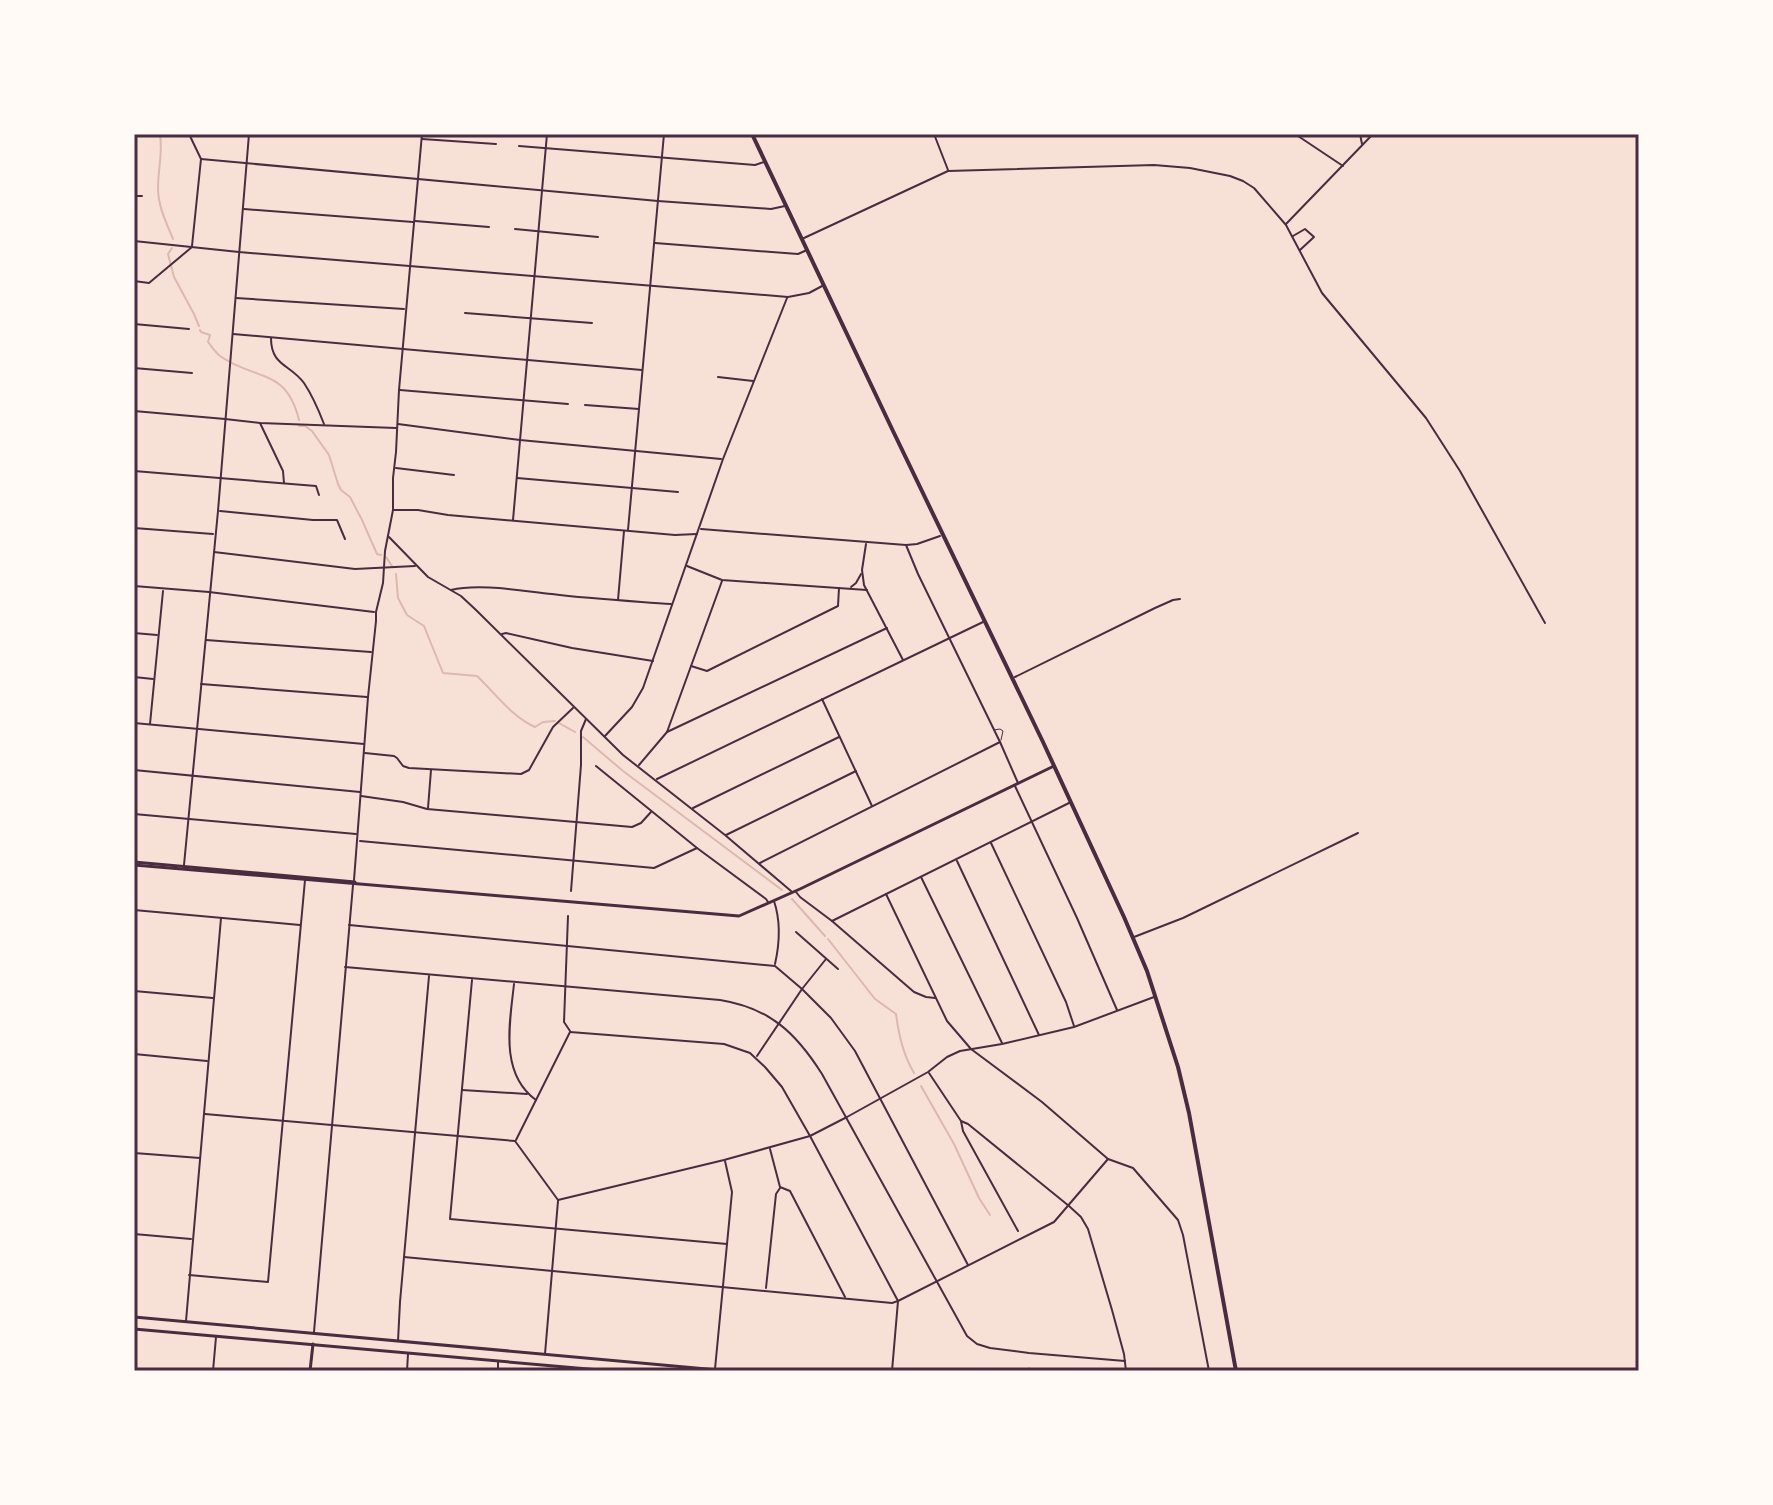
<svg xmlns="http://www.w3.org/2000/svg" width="1773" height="1505" viewBox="0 0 1773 1505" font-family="'PT Sans',sans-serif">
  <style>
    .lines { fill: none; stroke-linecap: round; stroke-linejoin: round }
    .stream { stroke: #dcb8b0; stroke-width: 2 }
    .service { stroke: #4a2c40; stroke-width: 1 }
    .minor { stroke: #4a2c40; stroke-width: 2 }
    .tertiary { stroke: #4a2c40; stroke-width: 3 }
    .secondary { stroke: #4a2c40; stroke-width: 3 }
    .trunk { stroke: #4a2c40; stroke-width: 4 }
    .neatline { fill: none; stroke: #4a2c40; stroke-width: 3 }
  </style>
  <rect width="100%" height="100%" fill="#f7e1d7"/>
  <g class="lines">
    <g class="stream">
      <path d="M160,134c3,18 -2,36 -2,54 0,18 8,34 15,51"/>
      <path d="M172,248l-4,6 6,23 20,37 5,12"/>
      <path d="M200,330l1,2 9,3 -2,7c4,5 8,11 12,14 35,25 66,11 79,64"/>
      <path d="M299,426h6l7,5 17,24 9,29 3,6 9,7 12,23 15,34 4,1"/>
      <path d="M386,557l6,9"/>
      <path d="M396,574l2,24 9,17 17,11 19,47 34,3c19,18 34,40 58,51l8,-5 12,-1"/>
      <path d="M559,723l16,9"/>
      <path d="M583,737l40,34 159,119"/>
      <path d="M792,899l33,37"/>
      <path d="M828,939l47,60 21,15c3,22 7,40 18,59"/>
      <path d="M921,1086l33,58 25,54 11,17"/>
      <path d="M1029,1368l3,3"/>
    </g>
    <path class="service" d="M994,730l6,-1 3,2 -2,9"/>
    <g class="minor">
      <path d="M189,134l12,25 -9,87"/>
      <path d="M934,134l14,36"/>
      <path d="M1295,134l48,32"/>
      <path d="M1360,134l2,10"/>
      <path d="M422,139l74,5"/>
      <path d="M519,146l236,19 9,-3"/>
      <path d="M201,159l457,42 113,8 14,-3"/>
      <path d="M134,196h8"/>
      <path d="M244,209l169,13"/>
      <path d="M415,221l74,6"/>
      <path d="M1286,224l87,-90"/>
      <path d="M515,229l83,8"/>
      <path d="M1293,236l12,-7 9,8 -14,13"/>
      <path d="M804,238l144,-67 206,-6 36,3 40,8 13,5 11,7 32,37 36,68 104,125 34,53 85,152"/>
      <path d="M134,241l105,11 549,45 21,-4 15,-8"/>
      <path d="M655,243l143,11 9,-4"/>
      <path d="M134,281l15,2 43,-36"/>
      <path d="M236,298l168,11"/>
      <path d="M465,313l127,10"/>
      <path d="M134,324l55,5"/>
      <path d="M233,334l409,36"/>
      <path d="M271,338c0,28 19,26 33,45 8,12 15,28 20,41"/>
      <path d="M134,368l58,5"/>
      <path d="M718,377l35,4"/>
      <path d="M400,390l168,14"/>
      <path d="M585,405l54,4"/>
      <path d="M134,411l91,8 35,4 136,5"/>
      <path d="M260,423l23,48 1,12"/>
      <path d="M398,424l122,16 201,19"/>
      <path d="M396,468l58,7"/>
      <path d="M134,471l182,15 3,9"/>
      <path d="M517,478l161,14"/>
      <path d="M394,510h24l30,5 227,20 22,-1"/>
      <path d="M220,511l93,9h24l8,19"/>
      <path d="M513,520l34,-386"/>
      <path d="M134,528l79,6"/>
      <path d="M701,529l205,16 11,-1 23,-8"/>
      <path d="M628,530l36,-396"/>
      <path d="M389,537l39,40 33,19 15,14 147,145 102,80 66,56"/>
      <path d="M866,544l-4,26 2,15 39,75"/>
      <path d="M906,545l12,29 82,168 18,41"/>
      <path d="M214,552l141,17 60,-3"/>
      <path d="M687,566l35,14 145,10"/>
      <path d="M134,586l75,6 165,20"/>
      <path d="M851,587l5,-4 5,-9"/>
      <path d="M451,590c28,-7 71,1 101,4 39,5 79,7 119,10"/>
      <path d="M618,600l6,-69"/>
      <path d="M134,633l23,2"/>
      <path d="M502,634l4,-1 66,15 81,13"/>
      <path d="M206,640l165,12"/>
      <path d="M691,666l16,5 131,-65 1,-18"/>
      <path d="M134,677l19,2"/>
      <path d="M1015,677l140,-69 18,-8 7,-1"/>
      <path d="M201,684l166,13"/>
      <path d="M822,699l50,107"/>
      <path d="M134,723l230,21"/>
      <path d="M150,724l13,-133"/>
      <path d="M667,732l55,-151"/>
      <path d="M605,736l27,-29 11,-19 80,-229 64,-161"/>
      <path d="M365,753l29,3 3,2 6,8 6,2 112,6 8,-4 24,-43 20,-19"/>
      <path d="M639,765l28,-33 220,-104"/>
      <path d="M596,766l101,82 69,51 2,3"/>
      <path d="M134,770l226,22"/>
      <path d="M657,779l326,-157"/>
      <path d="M1015,786l62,132 40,92"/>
      <path d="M361,796l42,6 24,7 205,18 9,-4 10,-11"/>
      <path d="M428,808l3,-38"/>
      <path d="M693,808l146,-71"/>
      <path d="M134,814l222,20"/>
      <path d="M726,835l130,-64"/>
      <path d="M360,841l294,27 43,-20"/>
      <path d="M991,843l75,159 8,24"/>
      <path d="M957,861l82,174"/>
      <path d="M760,863l240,-121"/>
      <path d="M184,865l34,-354 31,-377"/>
      <path d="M921,877l81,166"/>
      <path d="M354,880l14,-183 8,-76v-9l7,-29 2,-32 8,-41v-32l3,-26 3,-62 23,-256"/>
      <path d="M571,891l10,-126v-34l5,-12"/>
      <path d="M796,892l4,5 32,24 82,71 12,5 9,1"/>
      <path d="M886,894l61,127 24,28 71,53 66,57 25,9 45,52 5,15 26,136"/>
      <path d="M774,901c7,21 6,41 1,63"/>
      <path d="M134,910l166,15"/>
      <path d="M568,916l-4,106 6,9"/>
      <path d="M832,921l239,-119"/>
      <path d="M349,925l426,41 27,23 29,29 24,33 113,214"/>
      <path d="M796,932l42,37"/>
      <path d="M1134,937l49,-19 175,-85"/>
      <path d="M345,967l375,33c50,8 76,33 102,74l145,262 10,8 13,4 39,5 96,8"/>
      <path d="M472,980l-22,239 277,25"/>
      <path d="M514,984c-4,38 -15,89 22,116"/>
      <path d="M134,991l79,7"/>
      <path d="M570,1032l154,12 26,9 15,14 17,20 28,49 88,165 -6,70"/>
      <path d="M134,1054l73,7"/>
      <path d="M757,1056l45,-67 24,-30"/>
      <path d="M929,1073l32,48 2,10 55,100"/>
      <path d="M462,1090l65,4"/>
      <path d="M205,1114l310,27 43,59"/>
      <path d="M961,1121l7,3 101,82 12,11 7,12 24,81 12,44 2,17"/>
      <path d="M516,1140l54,-108"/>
      <path d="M770,1149l10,38 10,4 55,106"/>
      <path d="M134,1153l66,5"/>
      <path d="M558,1200l166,-40 86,-24 37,-19 81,-45 19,-15 13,-6 42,-7 72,-17 80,-30"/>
      <path d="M134,1234l57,5"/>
      <path d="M404,1257l488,46 6,-2 156,-79 54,-63"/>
      <path d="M189,1275l79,7 37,-402"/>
      <path d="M766,1288l10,-94 4,-6"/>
      <path d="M186,1321l35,-403"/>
      <path d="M314,1332l39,-447"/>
      <path d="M398,1341l2,-39 29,-326"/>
      <path d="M545,1354l13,-153"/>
      <path d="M715,1369l17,-177 -7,-31"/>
      <path d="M213,1371l3,-34"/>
      <path d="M407,1371l1,-17"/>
      <path d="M498,1371v-9"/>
    </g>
    <g class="tertiary">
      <path d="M134,862l221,20"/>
      <path d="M134,865l605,51 61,-27 254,-123"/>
      <path d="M310,1371l3,-27"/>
    </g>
    <g class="secondary">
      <path d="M134,1317l595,54"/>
      <path d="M134,1329l477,42"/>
    </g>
    <path class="trunk" d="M752,134l141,297 150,311 81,175 23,54 31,96 11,46 47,258"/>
  </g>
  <rect width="1773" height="1505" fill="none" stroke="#fffaf5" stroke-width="272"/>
  <rect x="136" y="136" width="1501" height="1233" class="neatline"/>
</svg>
